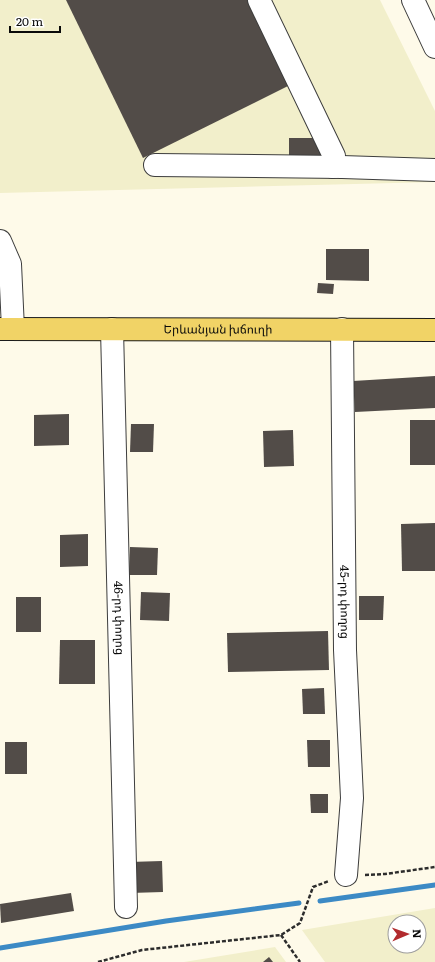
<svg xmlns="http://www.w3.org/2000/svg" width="435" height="962" viewBox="0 0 435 962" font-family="Literata,'Noto Sans Armenian',serif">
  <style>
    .farmland { fill: #f2efcb; fill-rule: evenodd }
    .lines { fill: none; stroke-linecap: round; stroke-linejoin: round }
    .stream { stroke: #3c8ac5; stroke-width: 5 }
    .building { fill: #524c48 }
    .minor-casing { stroke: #3d3d3d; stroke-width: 24 }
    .major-casing { stroke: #1b1b1b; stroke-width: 24 }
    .path { stroke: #2c2c2c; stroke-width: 2.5; stroke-dasharray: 4 2; stroke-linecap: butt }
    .minor { stroke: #fff; stroke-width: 22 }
    .major { stroke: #f1d366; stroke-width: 22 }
    .labels { text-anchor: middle; stroke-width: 4; stroke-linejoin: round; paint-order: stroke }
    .street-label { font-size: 12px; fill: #0a0a0a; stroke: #fff }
  </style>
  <rect width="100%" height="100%" fill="#fefae9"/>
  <g class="farmland">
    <path d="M0,0h380l55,111v71l-435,11z"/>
    <path d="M435,908v54h-110l-23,-32zM395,922h24v24h-24z"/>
    <path d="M275,947l11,15h-102z"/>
  </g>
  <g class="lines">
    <g class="stream">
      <path d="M320,901l115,-16"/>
      <path d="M0,948l166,-27 133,-18"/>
    </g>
  </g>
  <g class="building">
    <path d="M66,0h182l42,85 -147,73z"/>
    <path d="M289,138h32l1,18h-33z"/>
    <path d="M326,249h43v32l-43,-1z"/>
    <path d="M318,283l16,1 -1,10 -16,-1z"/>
    <path d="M435,376v32l-80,4 -2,-31z"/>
    <path d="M69,414v31l-35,1v-31z"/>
    <rect x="410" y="420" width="25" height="45"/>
    <path d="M131,424h23l-1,28h-23z"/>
    <path d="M293,430l1,36 -30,1 -1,-36z"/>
    <path d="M435,523v48h-33l-1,-47z"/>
    <path d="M88,534v32l-28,1v-32z"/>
    <path d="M130,547l28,1 -1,27h-28z"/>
    <path d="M141,592l29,1 -1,28 -29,-1z"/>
    <path d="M359,596h25l-1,24h-24z"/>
    <rect x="16" y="597" width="25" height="35"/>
    <path d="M328,631l1,39 -101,2 -1,-39z"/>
    <path d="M60,640h35v44h-36z"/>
    <path d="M324,688l1,26h-22l-1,-25z"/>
    <path d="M307,740h23v27h-22z"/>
    <rect x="5" y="742" width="22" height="32"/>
    <path d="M310,794h18v19h-17z"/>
    <path d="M162,861l1,31 -33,1 -1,-31z"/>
    <path d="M71,893l3,18 -73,12 -1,-19z"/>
    <path d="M269,957l4,5h-10z"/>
  </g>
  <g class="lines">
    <g class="minor-casing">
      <g id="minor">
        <path d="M259,0l75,156 -1,11"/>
        <path d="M413,0l22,47"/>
        <path d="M155,165l187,2 93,3"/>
        <path d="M0,241l10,23 3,65"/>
        <path id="s1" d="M112,329l14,578"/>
        <path id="s2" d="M342,329l3,321 7,148 -6,77"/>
      </g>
    </g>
    <g class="major-casing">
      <g id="major">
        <path id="s3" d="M0,329l435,1"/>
      </g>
    </g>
    <g class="path">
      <path d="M365,875l20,-1 50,-7"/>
      <path d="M281,935l19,27"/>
      <path d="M98,962l44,-12 139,-15 19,-12 13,-36 16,-6"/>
    </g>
    <use href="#minor" class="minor"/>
    <use href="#major" class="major"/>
  </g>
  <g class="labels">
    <g class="street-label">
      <text dy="4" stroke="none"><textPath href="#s3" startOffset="218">Երևանյան խճուղի</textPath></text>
      <text dy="4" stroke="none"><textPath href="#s2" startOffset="273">45-րդ փողոց</textPath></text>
      <text dy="4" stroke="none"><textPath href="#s1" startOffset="289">46-րդ փողոց</textPath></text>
    </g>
  </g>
  <g transform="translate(407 934) rotate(88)"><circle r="19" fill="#ffffff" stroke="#9d9d9d"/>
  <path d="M0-3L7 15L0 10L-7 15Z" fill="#b22b2e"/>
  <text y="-6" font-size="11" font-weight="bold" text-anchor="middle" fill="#0a0a0a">N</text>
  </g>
  <path d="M10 26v6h50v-6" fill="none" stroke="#0a0a0a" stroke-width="2"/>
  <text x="16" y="26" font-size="12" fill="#0a0a0a" stroke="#ffffff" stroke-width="3" paint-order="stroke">20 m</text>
</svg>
